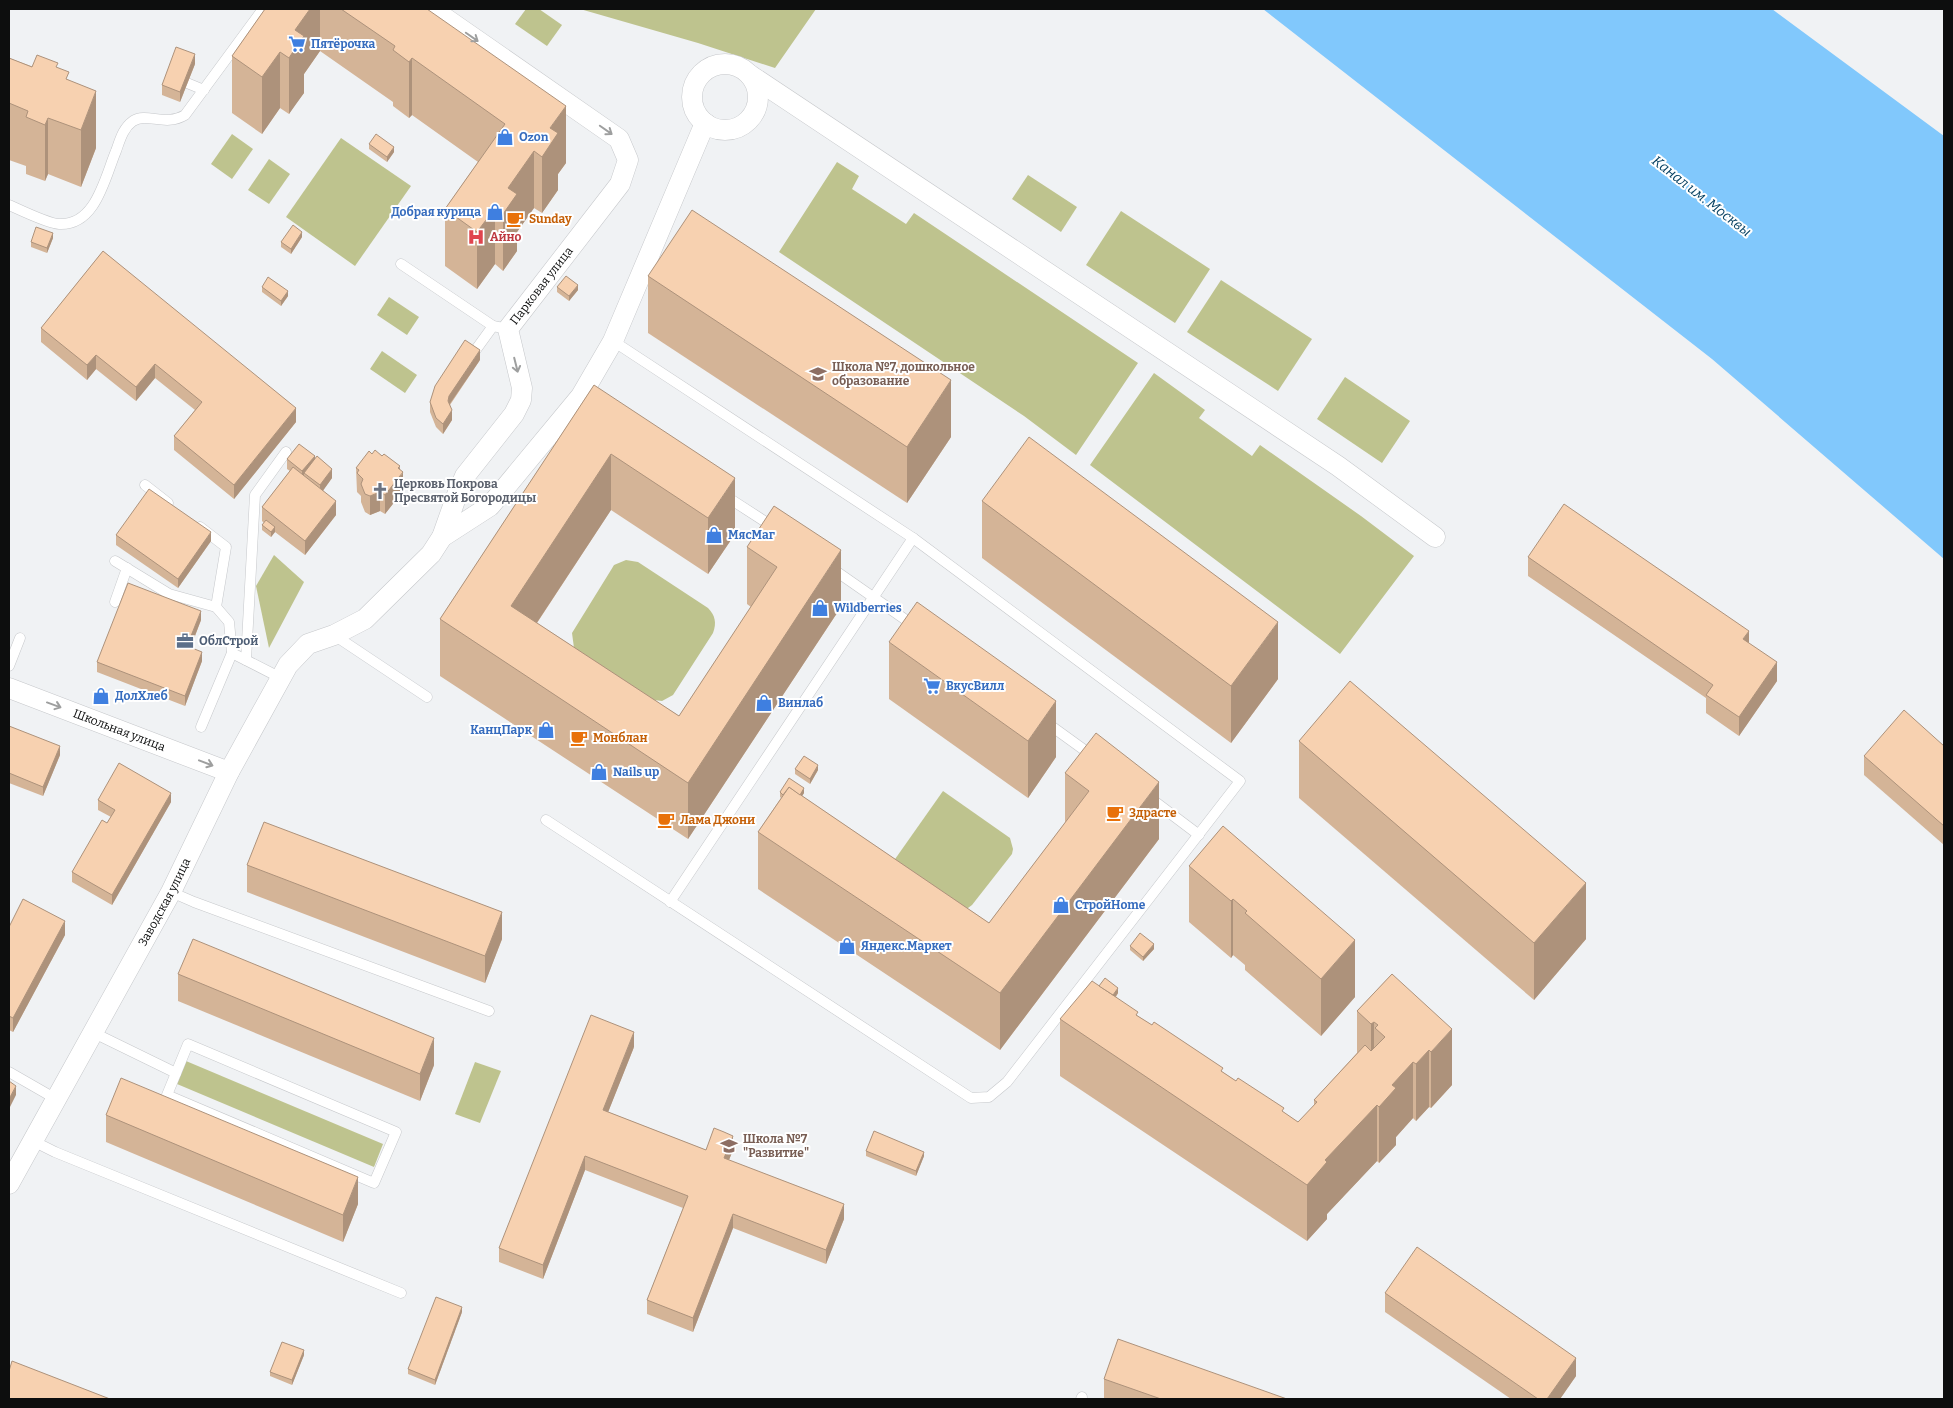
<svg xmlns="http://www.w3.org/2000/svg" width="1953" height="1408" viewBox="0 0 1953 1408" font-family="Bitter,serif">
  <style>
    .green { fill: #bec38e }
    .water { fill: #81c8fc }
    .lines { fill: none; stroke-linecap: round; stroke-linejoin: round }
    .lane-casing { stroke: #c6c8cb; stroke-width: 11 }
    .street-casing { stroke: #c6c8cb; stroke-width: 21 }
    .lane { stroke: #fff; stroke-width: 10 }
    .street { stroke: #fff; stroke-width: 20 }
    .wall { fill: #d4b497 }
    .shaded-wall { fill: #ad927b }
    .building { fill: #f7d1b0; stroke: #ad927b }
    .oneway { stroke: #9e9f9f }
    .labels { text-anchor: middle; stroke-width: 4; stroke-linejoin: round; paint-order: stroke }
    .shop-label { font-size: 12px; font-weight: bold; fill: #366cbe; stroke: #fff; text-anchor: start }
    .food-label { font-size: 12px; font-weight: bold; fill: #c56008; stroke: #fff; text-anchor: start }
    .health-label { font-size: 12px; font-weight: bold; fill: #be3a42; stroke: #fff; text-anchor: start }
    .street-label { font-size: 12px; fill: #0d0e0e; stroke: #fff }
    .education-label { font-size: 12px; font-weight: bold; fill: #785e54; stroke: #fff; text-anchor: start }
    .worship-label { font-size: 12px; font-weight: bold; fill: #5b616d; stroke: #fff; text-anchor: start }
    .service-label { font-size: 12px; font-weight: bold; fill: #4e5e75; stroke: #fff; text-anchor: start }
    .water-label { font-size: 14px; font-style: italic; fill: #074162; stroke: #fff }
  </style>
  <rect width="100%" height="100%" fill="#f0f2f4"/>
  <g class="green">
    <path d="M526,9h13l23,16 -15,21 -32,-22z"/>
    <path d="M580,9h236l-41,59 -77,-25z"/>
    <path d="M232,134l21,15 -21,30 -21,-15z"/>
    <path d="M341,138l70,48 -56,80 -69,-49z"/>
    <path d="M269,159l21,15 -21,30 -21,-14z"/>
    <path d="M837,162l22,14 -7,13 54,35 8,-11 224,150 -62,92 -52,-39 -245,-164z"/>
    <path d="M1028,175l49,32 -16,25 -49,-33z"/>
    <path d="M1121,211l89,58 -35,54 -89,-58z"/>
    <path d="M1221,280l91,59 -34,52 -91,-59z"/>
    <path d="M389,297l30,20 -12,18 -30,-20z"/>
    <path d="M382,351l35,24 -12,18 -35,-24z"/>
    <path d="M1154,373l51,37 -6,8 53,38 8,-11 101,71 53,40 -74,98 -250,-189z"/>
    <path d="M1345,377l65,44 -28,42 -65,-44z"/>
    <path d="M274,555l30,27 -35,66 -13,-62z"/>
    <path d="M626,560l12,2 70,46c7,7 9,15 5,25l-40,62 -11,6 -8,-1 -80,-52 -2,-15 39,-63 3,-5z"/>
    <path d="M943,791l67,47 3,11 -1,5 -40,51 -4,3h-7l-68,-46z"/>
    <path d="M186,1061l197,83 -9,23 -197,-83z"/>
    <path d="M475,1062l26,9 -21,52 -25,-9z"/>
  </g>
  <path class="water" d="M1263,9h509l172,127v423l-232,-200z"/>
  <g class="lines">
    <g class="lane-casing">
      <g id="lane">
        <path d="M187,83l17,7"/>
        <path d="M9,205c11,5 40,19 50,19 37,2 46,-47 57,-73 4,-11 7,-23 17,-30 14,-9 32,6 52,-6l78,-106"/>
        <path d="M401,264l92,62 15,3"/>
        <path d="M613,341l300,197 -243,364"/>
        <path d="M472,355l21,-29"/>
        <path d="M145,485l23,18"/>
        <path d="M724,495l51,33"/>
        <path d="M200,527l26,20 -10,60"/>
        <path d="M115,561l54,33 47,13 13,15 3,31 49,25"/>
        <path d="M830,567l86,60"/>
        <path d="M115,602l12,-34"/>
        <path d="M334,635l93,62"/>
        <path d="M246,660l9,-165 31,-43"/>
        <path d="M9,666l11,-28"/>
        <path d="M1047,723l47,34"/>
        <path d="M201,727l31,-74"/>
        <path d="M1150,798l49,37"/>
        <path d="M546,820l425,278 18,-1 18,-15 233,-301 -327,-243"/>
        <path d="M171,892l23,10 295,109"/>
        <path d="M92,1032l84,41"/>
        <path d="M188,1044l208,88 -22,51 -207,-88z"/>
        <path d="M9,1072l47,27"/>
        <path d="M33,1141l22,11 346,141"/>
        <path d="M1081,1399l1,-2"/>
      </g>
    </g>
    <g class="street-casing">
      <g id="street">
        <circle cx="725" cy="97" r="33"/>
        <path d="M750,75l588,391 97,71"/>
        <path d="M442,537l48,-31 91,-110 32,-55 92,-218"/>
        <path id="s1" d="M9,688l220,84"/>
        <path id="s2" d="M9,1184l162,-292 58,-120 59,-107 20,-21 26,-9 31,-16 66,-65 11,-17 16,-45 7,-16 49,-62 7,-14 1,-12 -14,-59 112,-145 8,-24 -9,-21 -187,-130"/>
      </g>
    </g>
    <use href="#lane" class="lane"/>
    <use href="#street" class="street"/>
  </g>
  <g class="wall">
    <path d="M265,9h162l139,154 -8,11v16l-16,23 -8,-5 -17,24v19l-14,20 -8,-7 -18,25 -32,-23v-57l33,-47 -66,-47 -3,3 -16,-12v-4l-73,-51 -16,23v19l-8,10 -7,11 -9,-6 -18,26 -30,-21v-57z"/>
    <path d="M9,58l60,22 27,68 -15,39 -33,-13 -3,7 -19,-7v-8l-17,-6z"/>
    <path d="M195,64l-15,38 -18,-7v-10z"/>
    <path d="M369,144l25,8 -7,10 -18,-13z"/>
    <path d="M302,237l-11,17 -10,-7v-5z"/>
    <path d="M53,238l-6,15 -16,-6v-5z"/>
    <path d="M103,251l193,171 -62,77 -60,-49v-14l21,-26 -40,-32 -19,23 -40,-32 -9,11 -46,-38v-14z"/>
    <path d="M648,276l303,161 -44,66 -259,-170z"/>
    <path d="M262,287l26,9 -7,10 -19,-14z"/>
    <path d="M557,287l21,3 -9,11 -12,-9z"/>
    <path d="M480,360l-30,45 2,15 -9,14 -7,-7 -6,-15v-10z"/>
    <path d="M594,385l141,149 -27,40 -97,-64 -74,113 142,93 72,-109 -4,-3v-57l94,60 -153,232 -248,-163v-57z"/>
    <path d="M372,454l28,15 3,22 -18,23 -5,-3 -10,4 -5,-3 -4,-10v-6l-4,-4 -1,-24z"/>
    <path d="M287,459h28l17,19 -9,12 13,25 -31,40 -30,-23 -4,5 -9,-7v-5l2,-2 -2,-2v-14l28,-36 -3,-2z"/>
    <path d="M982,501l296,178 -47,64 -249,-185z"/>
    <path d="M116,535l95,6 -33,47 -62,-43z"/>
    <path d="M1528,557l221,86 28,38 -38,55 -33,-23v-15l-178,-122z"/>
    <path d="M201,620l-10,27 11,14 -17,45 -88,-34v-10z"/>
    <path d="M889,642l167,115 -28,41 -139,-99z"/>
    <path d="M9,726l51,29 -17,41 -34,-13z"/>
    <path d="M1299,741l287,198 -52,61 -235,-202z"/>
    <path d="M1944,746v99l-80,-70v-19z"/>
    <path d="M795,769l23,1 -8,14 -15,-10z"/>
    <path d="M1065,773l94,66 -159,211 -242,-161v-57l23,-34 -1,-1v-5l24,1 -2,3 187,127 76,-100z"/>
    <path d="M98,800l73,2 -59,103 -40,-23v-10l35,-49 4,-6 -13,-7z"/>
    <path d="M1223,826l132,171 -34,39 -76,-66v-5l-12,-10 -2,3 -42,-36v-56z"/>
    <path d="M247,865l255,74 -17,44 -238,-91z"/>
    <path d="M9,927l56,8 -52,97 -4,-2z"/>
    <path d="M1130,946l24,3 -11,12 -13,-11z"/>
    <path d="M178,974l256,91 -14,36 -242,-100z"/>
    <path d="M1392,974l60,111 -21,23 -2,-1 -13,14 -3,-3 -17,19v8l-17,18 -2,-2 -50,53v5l-20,22 -247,-165v-57l39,-33 19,7 -2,4 22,19 160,106 16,-16v-6l43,-47v-42z"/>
    <path d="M634,1047l-26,65 98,38h27l-4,10 115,59 -18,45 -93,-36 -40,104 -46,-18v-14l36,-92 -98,-38 -42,109 -44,-17v-14z"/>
    <path d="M106,1115l252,89 -15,38 -237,-100z"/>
    <path d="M866,1151l58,5 -8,20 -50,-20z"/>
    <path d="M1385,1293l191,83 -16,23h-49l-126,-87z"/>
    <path d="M462,1312l-27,73 -27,-11v-5z"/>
    <path d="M304,1355l-12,30 -22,-9v-4z"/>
    <path d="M1104,1379l183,20h-183z"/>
  </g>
  <g class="shaded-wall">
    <path d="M310,9h10v42l-16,23v19l-15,21v-56l6,-28z"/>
    <path d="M280,52v56l-18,26v-57z"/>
    <path d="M195,54v10l-15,38v-10z"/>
    <path d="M412,58v57l-3,3v-56z"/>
    <path d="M96,91v57l-15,39v-57z"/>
    <path d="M566,106v57l-8,11v16l-16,23v-56l8,-29z"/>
    <path d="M48,118v56l-3,7v-56z"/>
    <path d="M394,147v5l-7,10v-5z"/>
    <path d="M534,151v57l-17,24v19l-14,20v-57l5,-26z"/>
    <path d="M495,208v56l-18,25v-57z"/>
    <path d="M302,232v5l-11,17v-5z"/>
    <path d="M53,233v5l-6,15v-5z"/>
    <path d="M578,285v5l-9,11v-5z"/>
    <path d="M288,291v5l-7,10v-5z"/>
    <path d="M480,350v10l-31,45 -1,-4 1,-5z"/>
    <path d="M96,355v14l-9,11v-15z"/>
    <path d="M155,364v14l-19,23v-14z"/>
    <path d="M951,380v57l-44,66v-56z"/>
    <path d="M296,408v14l-62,77v-14z"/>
    <path d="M452,410v10l-9,14v-10z"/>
    <path d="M611,454v56l-100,152v-56z"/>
    <path d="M315,456v9l-11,8v5l-2,3v-10z"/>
    <path d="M400,466v11l3,-5v19l-18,23v-19z"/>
    <path d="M332,469v9l-12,17v-10z"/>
    <path d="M735,478v56l-27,40v-56z"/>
    <path d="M380,492v19l-10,4v-19z"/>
    <path d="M336,501v14l-31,40v-14z"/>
    <path d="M275,527v5l-4,5v-5z"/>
    <path d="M211,532v9l-33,47v-9z"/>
    <path d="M841,550v57l-153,232v-56z"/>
    <path d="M201,611v9l-14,36v-10z"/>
    <path d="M1278,622v57l-47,64v-57z"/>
    <path d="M1749,631v19l-6,-11z"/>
    <path d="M202,652v9l-17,45v-10z"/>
    <path d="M1777,662v19l-38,55v-19z"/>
    <path d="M1056,701v56l-28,41v-57z"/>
    <path d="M60,746v9l-17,41v-9z"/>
    <path d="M818,765v5l-8,14v-5z"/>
    <path d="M1159,782v57l-159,211v-57z"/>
    <path d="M804,788v5l-9,14v-5z"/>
    <path d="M171,793v9l-59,103v-10z"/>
    <path d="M1586,883v56l-52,61v-57z"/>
    <path d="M1233,899v56l-2,3v-57z"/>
    <path d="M502,912v27l-17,44v-27z"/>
    <path d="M65,921v14l-52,97v-14z"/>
    <path d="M1355,940v57l-34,39v-57z"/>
    <path d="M1154,944v5l-11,12v-4z"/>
    <path d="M1118,988v5l-10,14v-5z"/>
    <path d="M1374,1022v56l-3,3v-57z"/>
    <path d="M1452,1029v56l-21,23v-56z"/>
    <path d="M634,1032v15l-31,78v-15z"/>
    <path d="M434,1038v27l-14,36v-27z"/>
    <path d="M1429,1050v57l-13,14v-57z"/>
    <path d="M1413,1062v56l-17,19v8l-17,18v-56l13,-22z"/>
    <path d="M16,1086v9l-7,14v-10z"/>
    <path d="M1377,1105v56l-50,53v5l-20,22v-56l18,-25z"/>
    <path d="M733,1136v14l-9,22v-14z"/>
    <path d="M924,1152v4l-8,20v-5z"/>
    <path d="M585,1156v14l-42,109v-14z"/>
    <path d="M358,1177v27l-15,38v-27z"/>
    <path d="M844,1204v15l-18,45v-14z"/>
    <path d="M733,1214v14l-40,104v-14z"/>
    <path d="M462,1307v5l-27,73v-5z"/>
    <path d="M304,1350v5l-12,30v-5z"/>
    <path d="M1576,1358v18l-16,23h-13z"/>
  </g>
  <g class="building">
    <path d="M265,9h45l-15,21 9,6 -8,11 -7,11 -9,-6 -18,25 -30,-21z"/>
    <path d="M341,9h86l139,97 -16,22 8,5 -16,24 -8,-6 -26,37 9,6 -14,20 -8,-6 -18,24 -32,-23 60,-85 -93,-66 -3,4 -16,-12 2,-4z"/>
    <path d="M176,47l19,7 -15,38 -18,-7z"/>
    <path d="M37,55l21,8 -2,4 13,5 -3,7 30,12 -15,39 -33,-12 -3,7 -19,-8 2,-6 -19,-8v-45l23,9z"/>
    <path d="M376,134l18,13 -7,10 -18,-13z"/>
    <path d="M692,210l259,170 -44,67 -259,-171z"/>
    <path d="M293,225l9,7 -11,17 -10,-7z"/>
    <path d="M36,227l17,6 -6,15 -16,-6z"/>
    <path d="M103,251l193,157 -62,77 -60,-49 28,-34 -47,-38 -19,23 -40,-32 -9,10 -46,-37z"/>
    <path d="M566,276l12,9 -9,11 -12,-9z"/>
    <path d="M268,277l20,14 -7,10 -19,-14z"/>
    <path d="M465,340l15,10 -31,46 -1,5 4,9 -9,14 -7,-6 -6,-16 5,-16z"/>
    <path d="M594,385l141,93 -27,40 -97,-64 -100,152 168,110 98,-149 -30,-20 27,-41 67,44 -153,233 -248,-164z"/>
    <path d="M1029,437l249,185 -47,64 -249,-185z"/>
    <path d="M299,444l16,12 -13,15 -15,-12z"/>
    <path d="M375,450l7,6 2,-2 16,12 -2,2 5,4 -18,23 -5,-3 -10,4 -5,-2 -4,-10 2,-5 -6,-6 2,-3 -3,-2 13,-17 3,3z"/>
    <path d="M317,456l15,13 -12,16 -16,-12z"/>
    <path d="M293,467l43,34 -31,40 -43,-34z"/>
    <path d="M149,489l62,43 -33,47 -62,-44z"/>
    <path d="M1564,504l185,127 -6,8 34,23 -38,55 -33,-22 7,-10 -185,-128z"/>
    <path d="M266,520l9,7 -4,5 -9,-7z"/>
    <path d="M128,583l73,28 -14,35 15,6 -17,44 -88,-34z"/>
    <path d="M917,602l139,99 -28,40 -139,-99z"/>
    <path d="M1350,681l236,202 -52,60 -235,-202z"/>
    <path d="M1904,710l40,36v80l-80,-70z"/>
    <path d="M9,726l51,20 -17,41 -34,-14z"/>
    <path d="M1096,733l63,49 -159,211 -242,-161 31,-45 200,136 100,-132 -24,-18z"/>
    <path d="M804,756l14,9 -8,14 -15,-10z"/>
    <path d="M119,763l52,30 -59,102 -40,-23 30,-52 5,3 8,-13 -17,-10z"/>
    <path d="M789,778l15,10 -4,7 -11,-8 -6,8 -3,-3z"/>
    <path d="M264,822l238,90 -17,44 -238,-91z"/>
    <path d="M1223,826l132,114 -34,39 -76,-66 2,-2 -14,-12 -2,2 -42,-35z"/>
    <path d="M23,899l42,22 -52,97 -4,-2v-89z"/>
    <path d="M1140,933l14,11 -11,13 -13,-11z"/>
    <path d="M193,939l241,99 -14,36 -242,-100z"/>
    <path d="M1392,974l60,55 -21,23 -2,-2 -13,14 -3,-2 -21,23 4,3 -17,19 -2,-2 -52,55 2,2 -20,23 -247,-166 32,-38 46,31 -2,3 16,10 2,-3 69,46 -2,3 15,10 2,-3 46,30 -2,3 16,11 19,-20 -3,-2 51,-55 6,6 14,-14 -10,-9 3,-3 -4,-3 -3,2 -14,-13z"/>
    <path d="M1105,978l13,10 -5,7 -14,-9z"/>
    <path d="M591,1015l43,17 -31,78 103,40 8,-22 10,4 9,4 -9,22 120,46 -18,46 -93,-36 -40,104 -46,-18 41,-104 -103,-40 -42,109 -44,-17z"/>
    <path d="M121,1078l237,99 -15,38 -237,-100z"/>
    <path d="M9,1081l7,5 -7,13z"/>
    <path d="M874,1131l50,21 -8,19 -50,-20z"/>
    <path d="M1417,1247l159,111 -29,41h-9l-153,-106z"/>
    <path d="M436,1297l26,10 -27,73 -27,-11z"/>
    <path d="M1118,1339l169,60h-126l-57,-20z"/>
    <path d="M282,1342l22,8 -12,30 -22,-8z"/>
    <path d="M12,1361l98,38h-101v-28z"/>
  </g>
  <defs><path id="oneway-shaft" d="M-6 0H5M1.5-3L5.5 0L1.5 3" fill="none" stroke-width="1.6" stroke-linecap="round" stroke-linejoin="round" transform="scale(1.25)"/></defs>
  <g class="oneway">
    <use href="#oneway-shaft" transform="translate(472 37) rotate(35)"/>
    <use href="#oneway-shaft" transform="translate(606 130) rotate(35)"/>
    <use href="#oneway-shaft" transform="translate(516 365) rotate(76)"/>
    <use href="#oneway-shaft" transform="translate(54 705) rotate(20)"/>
    <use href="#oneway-shaft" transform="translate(206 763) rotate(21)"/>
  </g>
  <defs>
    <g id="supermarket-bare" transform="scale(1.35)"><path d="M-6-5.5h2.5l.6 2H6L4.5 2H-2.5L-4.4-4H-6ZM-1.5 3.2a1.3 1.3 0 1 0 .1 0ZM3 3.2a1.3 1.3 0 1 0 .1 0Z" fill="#3f7fe0" stroke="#fff" stroke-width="2.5" paint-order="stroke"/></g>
    <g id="shop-bare" transform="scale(1.35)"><path d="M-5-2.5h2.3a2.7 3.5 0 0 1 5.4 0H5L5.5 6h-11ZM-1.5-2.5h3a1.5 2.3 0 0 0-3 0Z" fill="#3f7fe0" stroke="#fff" stroke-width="2.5" paint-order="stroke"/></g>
    <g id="cafe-bare" transform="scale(1.35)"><path d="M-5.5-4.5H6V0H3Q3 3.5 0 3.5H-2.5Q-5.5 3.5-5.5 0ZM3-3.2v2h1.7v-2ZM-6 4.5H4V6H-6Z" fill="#e8710a" stroke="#fff" stroke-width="2.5" paint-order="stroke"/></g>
    <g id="hospital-bare" transform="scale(1.35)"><path d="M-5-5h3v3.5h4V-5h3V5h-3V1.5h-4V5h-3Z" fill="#e0444e" stroke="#fff" stroke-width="2.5" paint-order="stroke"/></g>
    <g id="school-bare" transform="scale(1.35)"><path d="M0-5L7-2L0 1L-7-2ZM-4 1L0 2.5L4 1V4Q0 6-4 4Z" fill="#8d6e63" stroke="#fff" stroke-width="2.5" paint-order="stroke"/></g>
    <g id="church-bare" transform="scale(1.35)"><path d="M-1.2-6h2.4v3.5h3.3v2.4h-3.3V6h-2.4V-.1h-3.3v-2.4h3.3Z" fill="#6b7280" stroke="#fff" stroke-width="2.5" paint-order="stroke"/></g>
    <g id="office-bare" transform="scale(1.35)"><path d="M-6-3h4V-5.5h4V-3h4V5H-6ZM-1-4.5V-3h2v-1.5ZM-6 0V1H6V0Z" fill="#5c6f8a" stroke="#fff" stroke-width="2.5" paint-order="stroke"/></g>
  </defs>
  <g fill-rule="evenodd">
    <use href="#supermarket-bare" x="297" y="44"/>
    <use href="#shop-bare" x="505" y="137"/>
    <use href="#shop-bare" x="495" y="212"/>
    <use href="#cafe-bare" x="515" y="219"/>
    <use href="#hospital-bare" x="476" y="237"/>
    <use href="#school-bare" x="818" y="374"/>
    <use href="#church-bare" x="380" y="491"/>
    <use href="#shop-bare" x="714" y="535"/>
    <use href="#shop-bare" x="820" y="608"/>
    <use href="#office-bare" x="185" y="641"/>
    <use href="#supermarket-bare" x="932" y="686"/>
    <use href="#shop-bare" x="101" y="696"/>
    <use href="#shop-bare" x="764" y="703"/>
    <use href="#shop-bare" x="546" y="730"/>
    <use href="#cafe-bare" x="579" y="738"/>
    <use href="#shop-bare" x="599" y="772"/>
    <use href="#cafe-bare" x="1115" y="813"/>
    <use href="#cafe-bare" x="666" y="820"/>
    <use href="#shop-bare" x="1061" y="905"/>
    <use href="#shop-bare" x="847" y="946"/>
    <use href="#school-bare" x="729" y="1146"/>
  </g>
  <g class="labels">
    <g class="shop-label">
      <text x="311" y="48">Пятёрочка</text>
      <text x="519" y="141">Ozon</text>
      <text x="481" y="216" text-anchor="end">Добрая курица</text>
      <text x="728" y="539">МясМаг</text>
      <text x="834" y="612">Wildberries</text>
      <text x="946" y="690">ВкусВилл</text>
      <text x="115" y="700">ДолХлеб</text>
      <text x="778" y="707">Винлаб</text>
      <text x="532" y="734" text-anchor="end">КанцПарк</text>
      <text x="613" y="776">Nails up</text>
      <text x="1075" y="909">СтройHome</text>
      <text x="861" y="950">Яндекс.Маркет</text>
    </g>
    <g class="food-label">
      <text x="529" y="223">Sunday</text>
      <text x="593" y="742">Монблан</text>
      <text x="1129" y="817">Здрасте</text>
      <text x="680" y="824">Лама Джони</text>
    </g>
    <g class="health-label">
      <text x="490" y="241">Айно</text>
    </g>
    <g class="street-label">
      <text dy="4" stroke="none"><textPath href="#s2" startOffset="1081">Парковая улица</textPath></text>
      <text dy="4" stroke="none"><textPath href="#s1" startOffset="118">Школьная улица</textPath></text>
      <text dy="4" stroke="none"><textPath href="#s2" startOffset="322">Заводская улица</textPath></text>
    </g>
    <g class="education-label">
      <text x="832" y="371">Школа №7, дошкольное<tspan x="832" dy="14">образование</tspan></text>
      <text x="743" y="1143">Школа №7<tspan x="743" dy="14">"Развитие"</tspan></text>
    </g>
    <g class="worship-label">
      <text x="394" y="488">Церковь Покрова<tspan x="394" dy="14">Пресвятой Богородицы</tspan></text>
    </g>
    <g class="service-label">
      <text x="199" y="645">ОблСтрой</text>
    </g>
    <g class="water-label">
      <text transform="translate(1702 196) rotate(38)" y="5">Канал им. Москвы</text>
    </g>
  </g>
  <rect width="1953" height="1408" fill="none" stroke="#0d0e0e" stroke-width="20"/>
</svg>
